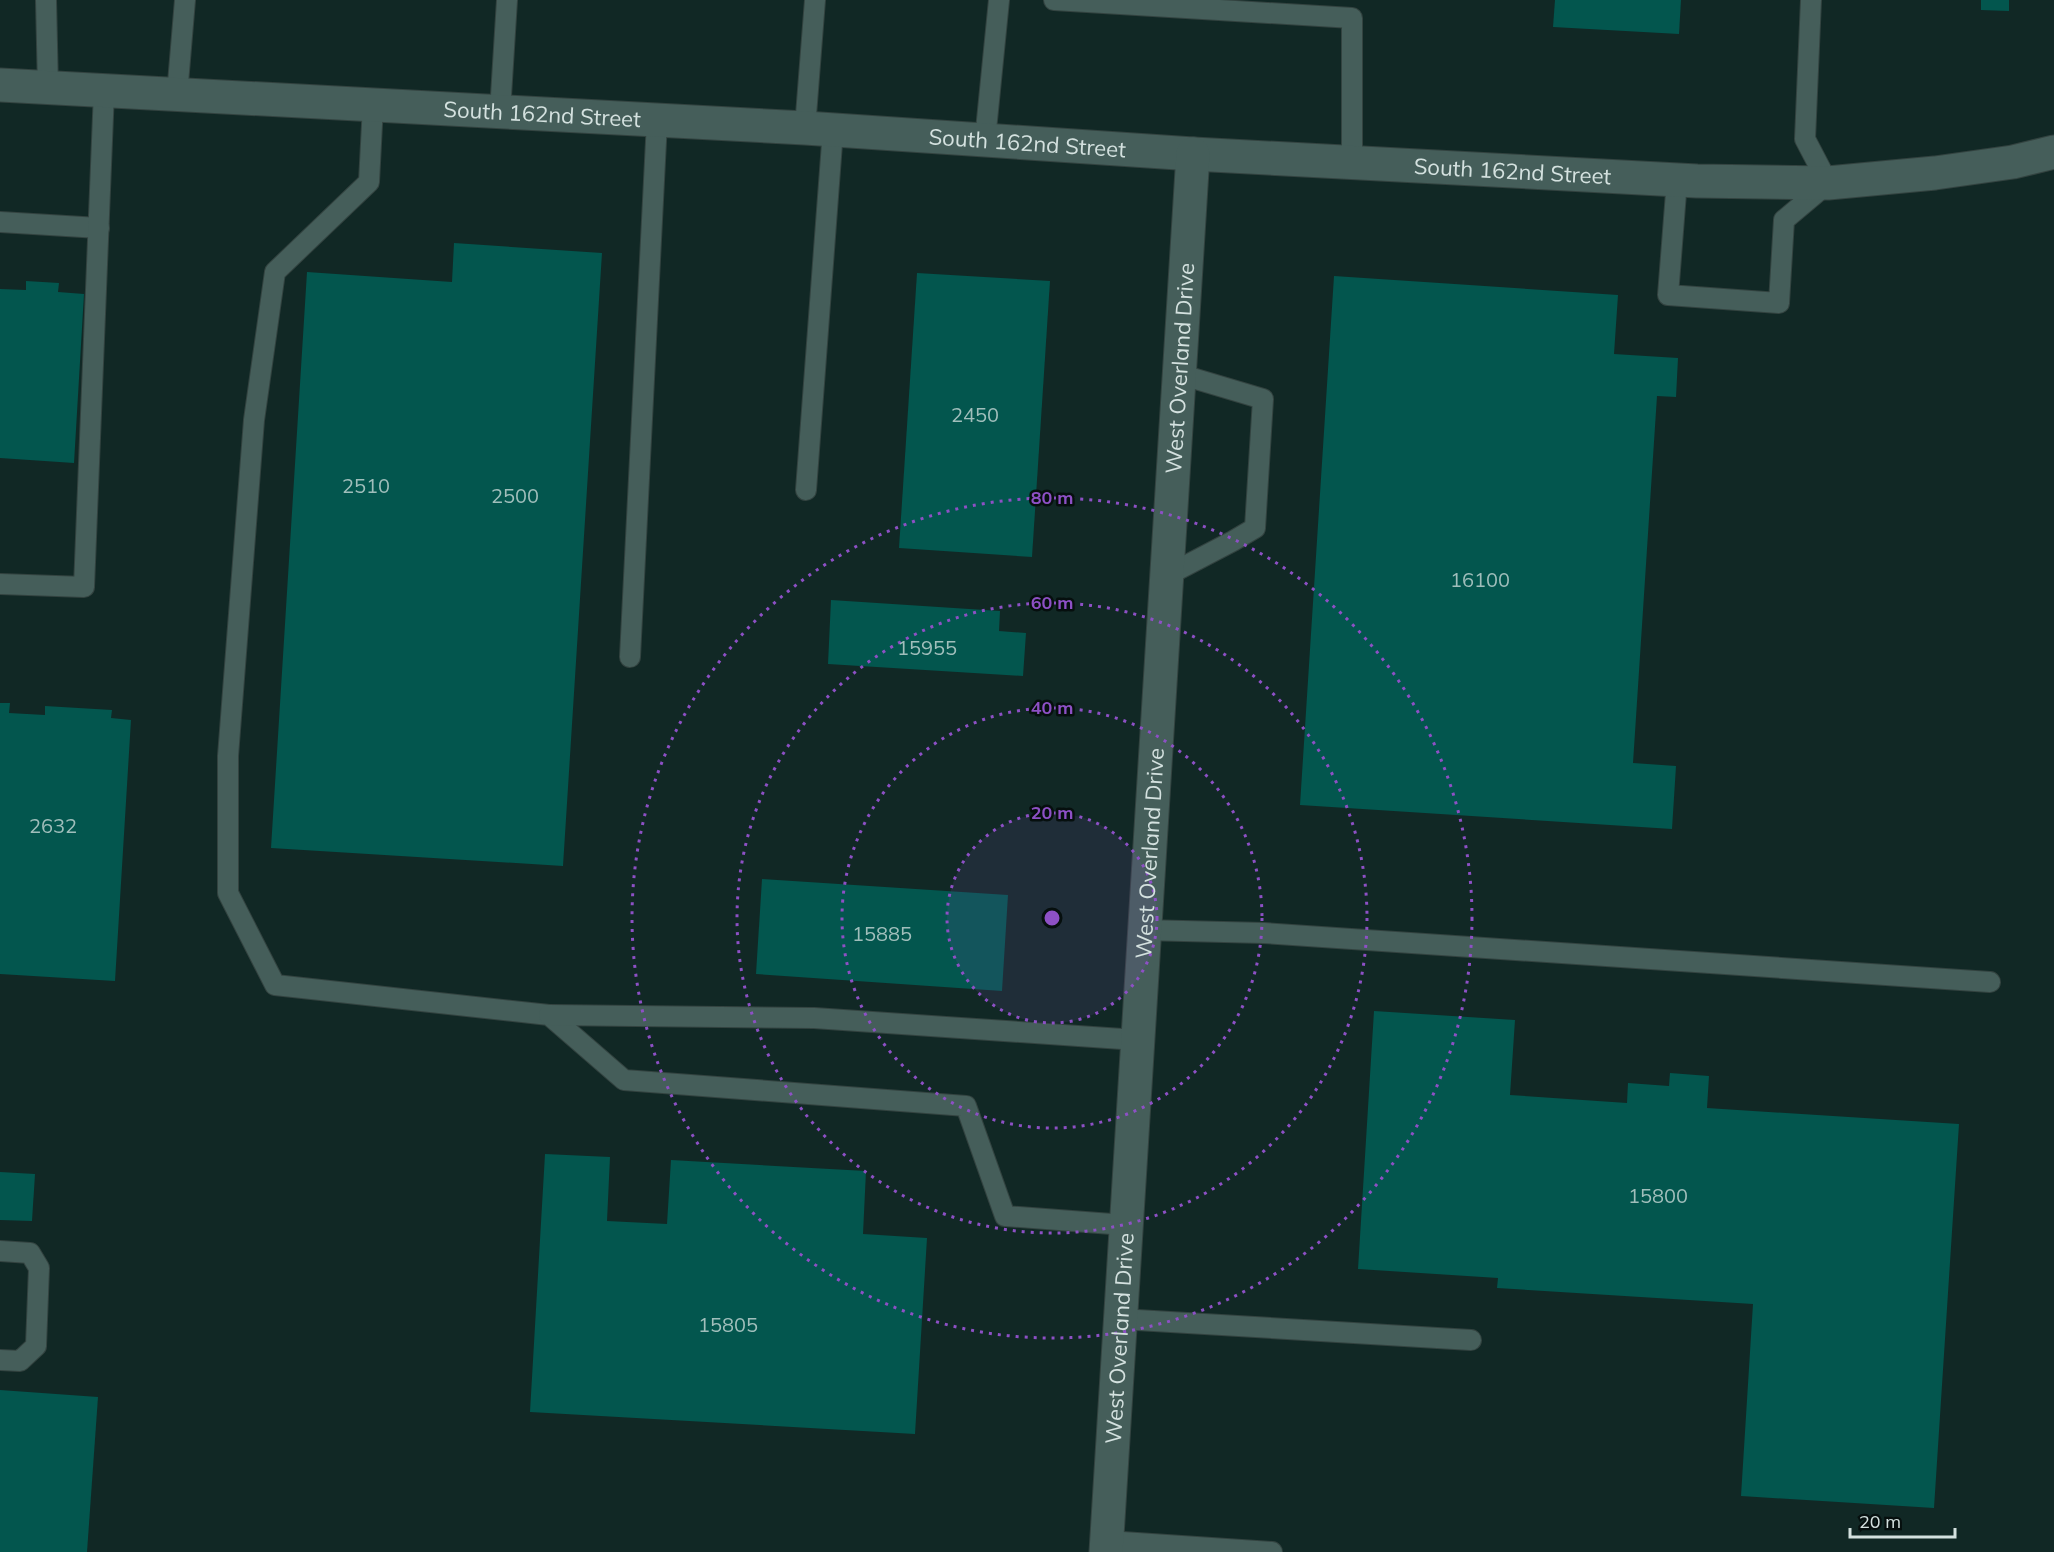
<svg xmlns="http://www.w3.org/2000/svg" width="2054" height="1552" viewBox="0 0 2054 1552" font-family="Mulish,sans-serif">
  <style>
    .building { fill: #03564e }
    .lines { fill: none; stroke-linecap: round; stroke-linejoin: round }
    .service-casing { stroke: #334340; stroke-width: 22 }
    .minor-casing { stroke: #334340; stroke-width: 35 }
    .service { stroke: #455e5a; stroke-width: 20 }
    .minor { stroke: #455e5a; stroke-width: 33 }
    .ring { fill: none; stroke: #8d50c5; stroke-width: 3; stroke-dasharray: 3 6 }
    .labels { text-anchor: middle; stroke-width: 5; stroke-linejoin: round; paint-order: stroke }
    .number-label { font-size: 20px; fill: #a0bebb }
    .street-label { font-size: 22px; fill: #d4e1df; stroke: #060f0e }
    .centre { fill: #8d50c5; stroke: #060f0e; stroke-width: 3 }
    .ring-label { font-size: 18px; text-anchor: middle; font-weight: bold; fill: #8d50c5; stroke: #060f0e; stroke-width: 5; stroke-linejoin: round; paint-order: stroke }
  </style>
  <rect width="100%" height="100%" fill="#112825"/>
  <g class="building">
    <path d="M1555,0h126l-2,34 -126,-7z"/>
    <path d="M1981,0h28v11l-28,-1z"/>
    <path d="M454,243l148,10 -39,613 -292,-18 36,-576 145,10z"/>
    <path d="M917,273l133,8 -18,276 -133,-9z"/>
    <path d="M1334,276l284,19 -4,59 64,4 -2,39 -19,-1 -24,367 43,3 -4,63 -372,-24z"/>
    <path d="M26,281l33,2 -1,9 26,2 -10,169 -74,-5v-169l26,1z"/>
    <path d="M831,600l169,11 -1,20 27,2 -3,43 -195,-12z"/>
    <path d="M0,703h10l-1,10 36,2v-9l67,4 -1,8 20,2 -16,261 -115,-7z"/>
    <path d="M762,879l246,16 -6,96 -246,-17z"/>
    <path d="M1374,1011l141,9 -5,75 117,8 1,-20 41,3 1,-13 39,3 -2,32 252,16 -25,384 -193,-12 12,-192 -256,-16 1,-10 -140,-9z"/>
    <path d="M545,1154l65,3 -3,64 60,3 4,-64 195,11 -3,63 64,4 -12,196 -385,-22z"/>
    <path d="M0,1172l35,2 -3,47 -32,-1z"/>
    <path d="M0,1390l98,7 -11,155h-87z"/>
  </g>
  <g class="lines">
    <g class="service-casing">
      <g id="service">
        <path d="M46,0l2,88"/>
        <path d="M1054,0l298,18v144"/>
        <path d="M177,95l8,-95"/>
        <path d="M373,105l-4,77 -94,90 -21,148 -26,336v137l47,92 274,30 75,65 342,26 39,110 120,9"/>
        <path d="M500,112l7,-112"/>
        <path d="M805,128l10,-128"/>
        <path d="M985,140l14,-140"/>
        <path d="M1677,180l-9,115 111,8 5,-83 44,-37 -23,-44 6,-139"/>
        <path d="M0,222l99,6"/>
        <path d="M806,490l27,-360"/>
        <path d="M1166,576l67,-35 22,-13 8,-129 -84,-25"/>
        <path d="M0,584l84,3 20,-496"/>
        <path d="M630,657l27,-536"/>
        <path d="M1143,930l121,3 726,49"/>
        <path d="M549,1015l265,3 323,22"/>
        <path d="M0,1251l30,2 9,15 -3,78 -16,15 -20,-1"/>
        <path d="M1120,1319l351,21"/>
        <path d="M1107,1541l165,11"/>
      </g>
    </g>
    <g class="minor-casing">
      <g id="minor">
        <path id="s1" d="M0,85l805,43 388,26 504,27 131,2 107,-10 78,-11 41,-10"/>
        <path id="s2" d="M1106,1552l87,-1398"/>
      </g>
    </g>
    <use href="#service" class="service"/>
    <use href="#minor" class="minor"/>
  </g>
  <circle cx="1052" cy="918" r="105" fill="#8d50c5" fill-opacity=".12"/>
  <g class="ring">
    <circle cx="1052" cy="918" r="105"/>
    <circle cx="1052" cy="918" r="210"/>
    <circle cx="1052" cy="918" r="315"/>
    <circle cx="1052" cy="918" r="420"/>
  </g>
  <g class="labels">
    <g class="number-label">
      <text x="975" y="422">2450</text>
      <text x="366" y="493">2510</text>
      <text x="515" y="503">2500</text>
      <text x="1480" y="587">16100</text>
      <text x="927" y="655">15955</text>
      <text x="53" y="833">2632</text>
      <text x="882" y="941">15885</text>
      <text x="1658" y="1203">15800</text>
      <text x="728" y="1332">15805</text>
    </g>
    <g class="street-label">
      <text dy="8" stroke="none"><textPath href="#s1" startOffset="543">South 162nd Street</textPath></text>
      <text dy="8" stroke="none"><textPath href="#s1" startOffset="1029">South 162nd Street</textPath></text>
      <text dy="8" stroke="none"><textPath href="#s1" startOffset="1515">South 162nd Street</textPath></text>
      <text dy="8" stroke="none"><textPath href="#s2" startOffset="1186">West Overland Drive</textPath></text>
      <text dy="8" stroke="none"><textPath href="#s2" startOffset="700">West Overland Drive</textPath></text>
      <text dy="8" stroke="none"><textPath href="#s2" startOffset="214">West Overland Drive</textPath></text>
    </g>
  </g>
  <circle cx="1052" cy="918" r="9" class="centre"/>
  <g class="ring-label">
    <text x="1052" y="504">80 m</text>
    <text x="1052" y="609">60 m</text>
    <text x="1052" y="714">40 m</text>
    <text x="1052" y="819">20 m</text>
  </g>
  <path d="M1850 1528v9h105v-9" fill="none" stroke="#d4e1df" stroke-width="3"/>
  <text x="1859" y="1528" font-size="18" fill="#d4e1df" stroke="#060f0e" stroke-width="4.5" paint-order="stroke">20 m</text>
</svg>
